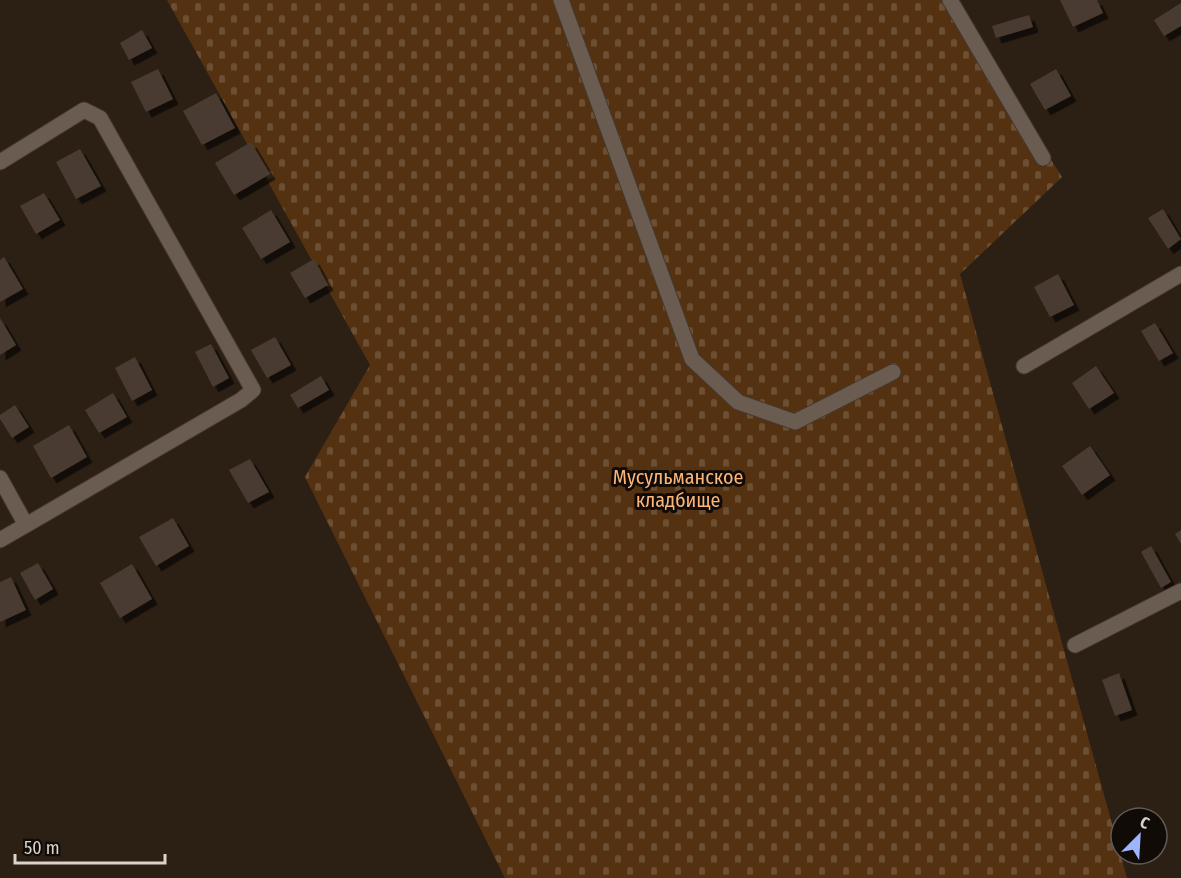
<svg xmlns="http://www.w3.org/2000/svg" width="1181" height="878" viewBox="0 0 1181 878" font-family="'Fira Sans Condensed',sans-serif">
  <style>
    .cemetery { fill: url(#cemetery-stones) }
    .building { fill: #493b30; filter: url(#shadow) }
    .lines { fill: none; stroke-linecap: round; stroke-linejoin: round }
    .street-casing { stroke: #443932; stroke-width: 17 }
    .street { stroke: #6a5c50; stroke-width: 15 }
    .labels { text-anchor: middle; stroke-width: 6; stroke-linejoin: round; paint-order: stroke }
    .park-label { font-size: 20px; fill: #fdb677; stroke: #110b07 }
  </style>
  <defs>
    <pattern id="cemetery-stones" width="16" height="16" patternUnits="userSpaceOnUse" patternTransform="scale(1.5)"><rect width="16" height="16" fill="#543211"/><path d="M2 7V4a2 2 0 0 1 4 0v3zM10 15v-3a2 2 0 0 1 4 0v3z" fill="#6c4f32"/></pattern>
    <filter id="shadow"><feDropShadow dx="5.5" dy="5.5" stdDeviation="0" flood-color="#0009"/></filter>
  </defs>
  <rect width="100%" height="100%" fill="#2c2015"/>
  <path class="cemetery" d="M167,0h783l112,177 -102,97 167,604h-622l-200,-401 65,-112z"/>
  <g class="building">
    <path d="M1060,0h37l6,13 -30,14z"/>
    <path d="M1181,3v23l-17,10 -10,-16z"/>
    <path d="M1029,15l4,12 -37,11 -4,-12z"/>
    <path d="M142,30l10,18 -23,12 -9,-17z"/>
    <path d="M158,69l15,30 -27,13 -15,-30z"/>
    <path d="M1056,69l15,27 -26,14 -15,-26z"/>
    <path d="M216,93l19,35 -33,17 -19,-34z"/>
    <path d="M251,142l19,32 -36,21 -19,-32z"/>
    <path d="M80,149l21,37 -25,13 -20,-37z"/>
    <path d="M44,193l16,27 -24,14 -16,-28z"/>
    <path d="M1163,209l18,30 -13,10 -20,-31z"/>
    <path d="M271,210l19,32 -29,17 -19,-31z"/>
    <path d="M4,257l19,32 -23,13v-42z"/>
    <path d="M314,259l14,26 -23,13 -15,-25z"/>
    <path d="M1058,274l16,31 -24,12 -16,-30z"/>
    <path d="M0,318l16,27 -16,10z"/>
    <path d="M1155,323l18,30 -14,8 -18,-30z"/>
    <path d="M275,337l16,28 -24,13 -16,-28z"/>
    <path d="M211,344l18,34 -16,9 -18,-35z"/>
    <path d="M135,357l17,33 -20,11 -17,-33z"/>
    <path d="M1096,366l18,27 -25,16 -17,-26z"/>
    <path d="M321,376l8,14 -31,18 -8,-13z"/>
    <path d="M113,393l14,24 -28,16 -14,-23z"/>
    <path d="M15,405l14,22 -17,11 -12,-19v-4z"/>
    <path d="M69,425l18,32 -36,21 -18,-32z"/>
    <path d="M1090,446l20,29 -28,20 -20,-29z"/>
    <path d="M250,459l19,33 -21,11 -19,-33z"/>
    <path d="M173,518l16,28 -33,20 -17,-29z"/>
    <path d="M1181,530v14l-6,-10z"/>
    <path d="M1151,546l20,36 -10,6 -20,-36z"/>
    <path d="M38,563l15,26 -18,11 -15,-27z"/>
    <path d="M132,564l20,35 -32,19 -20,-35z"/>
    <path d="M11,577l15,33 -26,12v-40z"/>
    <path d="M1119,673l13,37 -17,6 -13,-36z"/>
  </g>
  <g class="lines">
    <g class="street-casing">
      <g id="street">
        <path d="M561,0l131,359 46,43 57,20 98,-50"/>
        <path d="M950,0l93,158"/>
        <path d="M0,162l84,-52 16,8 153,272 -12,10 -215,125"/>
        <path d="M1024,366l157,-92"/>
        <path d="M0,478l26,47 -26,15"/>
        <path d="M1075,645l106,-54"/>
      </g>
    </g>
    <use href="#street" class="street"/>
  </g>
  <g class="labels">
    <g class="park-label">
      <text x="678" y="484">Мусульманское<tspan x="678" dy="23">кладбище</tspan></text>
    </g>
  </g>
  <g transform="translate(1139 836) rotate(24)"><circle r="28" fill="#110b07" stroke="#615b55" stroke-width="1.5"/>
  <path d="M0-4.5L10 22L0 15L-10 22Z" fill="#9eb4fd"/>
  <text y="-9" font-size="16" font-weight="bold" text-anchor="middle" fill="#dad2cb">С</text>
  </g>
  <path d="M15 854v9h150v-9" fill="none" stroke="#dad2cb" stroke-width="3"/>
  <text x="24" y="854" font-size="18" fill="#dad2cb" stroke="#110b07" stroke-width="4.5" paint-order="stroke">50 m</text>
</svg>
